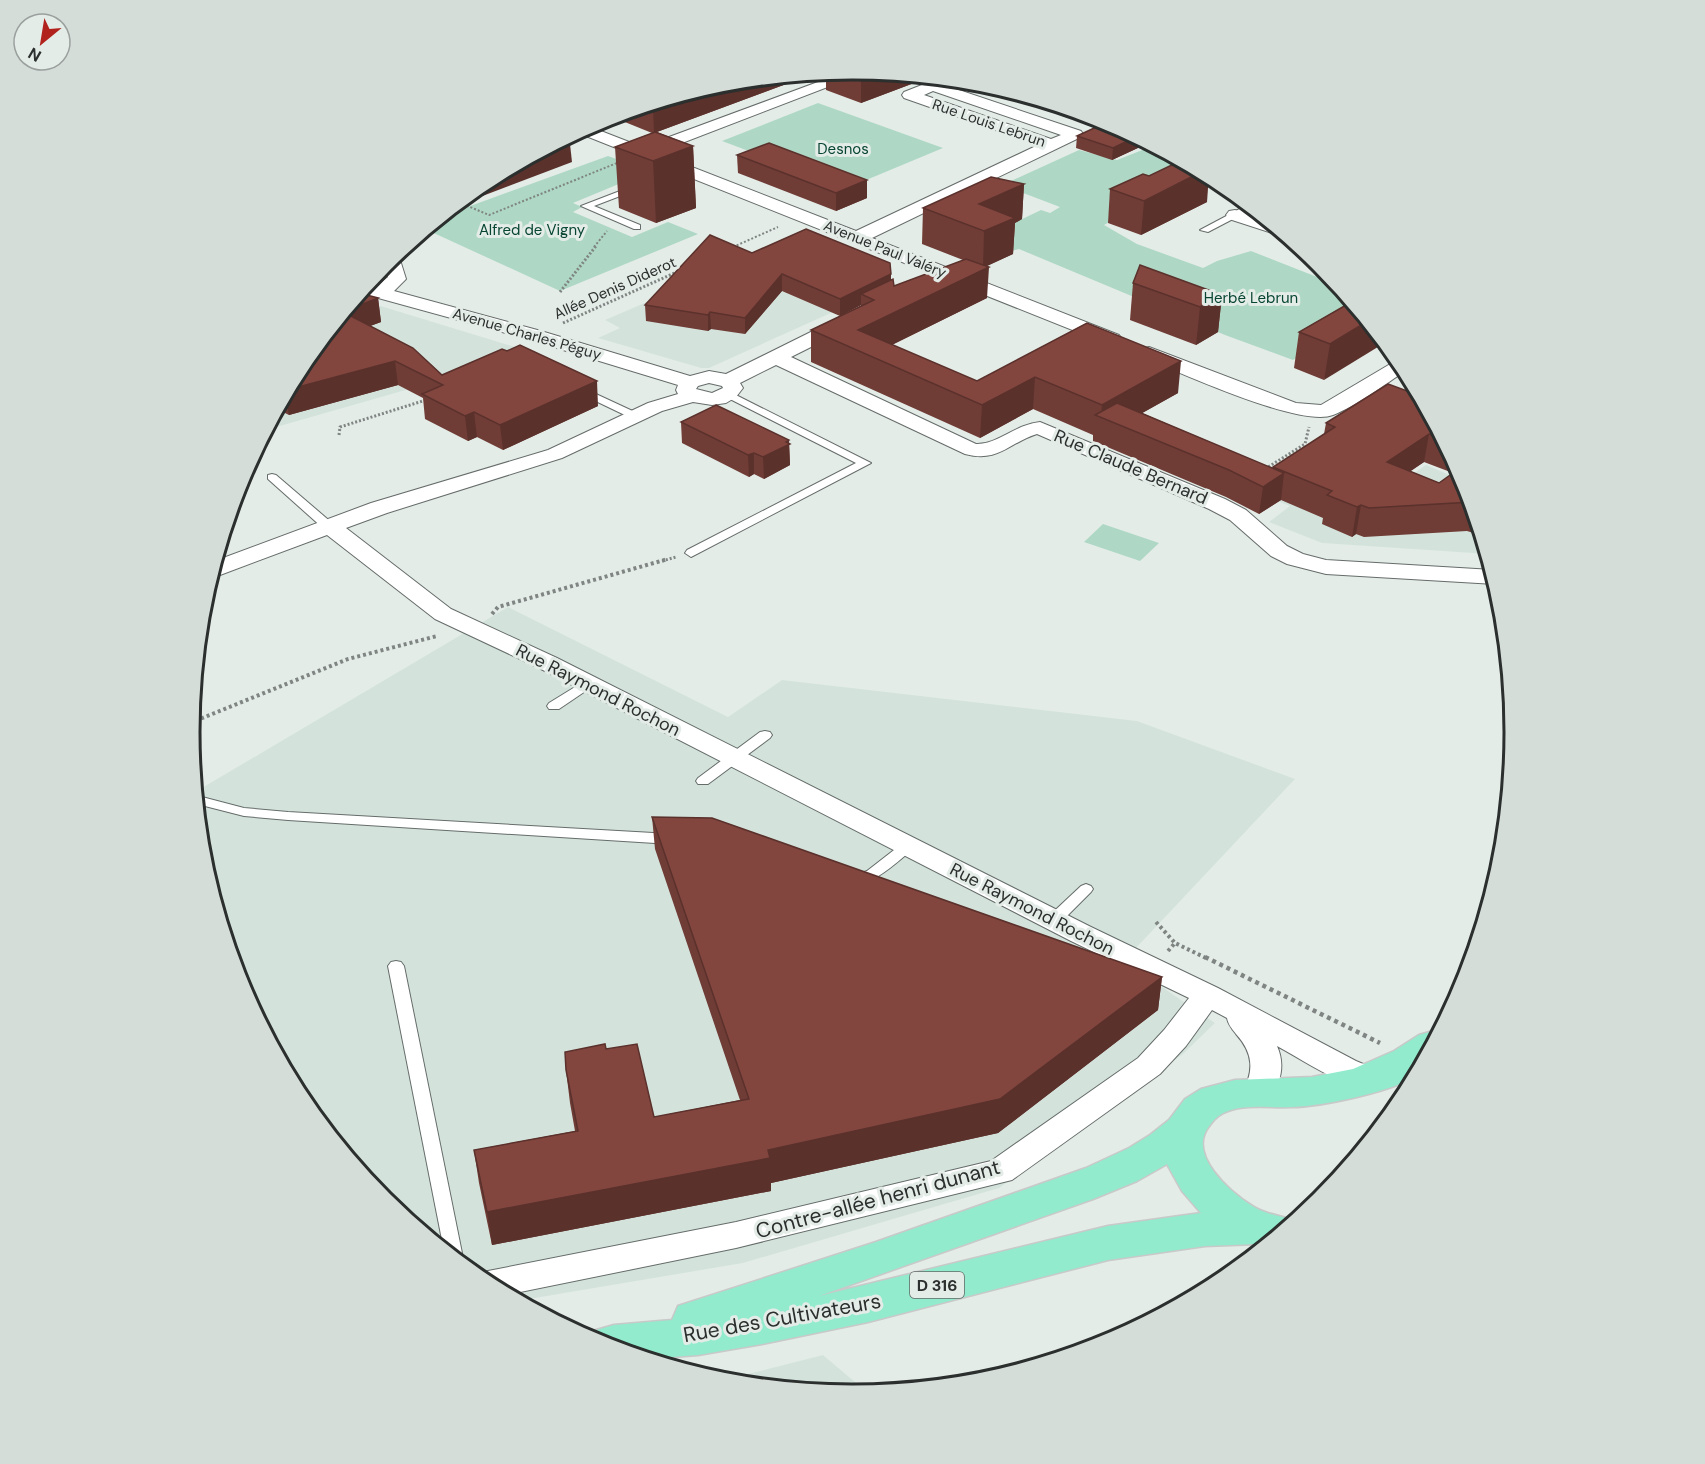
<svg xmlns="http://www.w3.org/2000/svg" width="1705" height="1464" viewBox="0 0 1705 1464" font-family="'DM Sans',sans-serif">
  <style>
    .built { fill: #d3e3dc }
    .green { fill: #aed8c5 }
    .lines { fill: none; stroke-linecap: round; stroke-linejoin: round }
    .lane-casing { stroke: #656c69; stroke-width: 2 }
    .street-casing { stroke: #656c69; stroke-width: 2 }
    .primary-casing { stroke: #c8c9c8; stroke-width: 3 }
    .path-far3 { stroke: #7f8582; stroke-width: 2; stroke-dasharray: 2 2; stroke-linecap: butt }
    .path-far2 { stroke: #7f8582; stroke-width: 3; stroke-dasharray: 2 2; stroke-linecap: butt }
    .path-far1 { stroke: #7f8582; stroke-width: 4; stroke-dasharray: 3 3; stroke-linecap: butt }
    .path { stroke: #7f8582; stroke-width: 4.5; stroke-dasharray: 4 4; stroke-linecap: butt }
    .lane { fill: #fff; fill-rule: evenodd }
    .street { fill: #fff; fill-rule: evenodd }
    .primary { fill: #92ebcd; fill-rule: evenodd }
    .wall { fill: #703c36; fill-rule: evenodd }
    .shaded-wall { fill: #5b312c }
    .building { fill: #82463f; stroke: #5b312c; stroke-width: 1.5 }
    .labels { text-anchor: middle; stroke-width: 6; stroke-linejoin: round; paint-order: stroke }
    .far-street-label { font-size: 15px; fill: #2b2f2d; stroke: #e4ece8 }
    .far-park-label { font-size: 15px; fill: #084633; stroke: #e4ece8 }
    .shield { fill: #e4ece8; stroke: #626865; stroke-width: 1.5 }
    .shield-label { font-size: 16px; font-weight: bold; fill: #2b2f2d }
    .street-label { font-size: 18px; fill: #2b2f2d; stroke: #e4ece8 }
    .near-street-label { font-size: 21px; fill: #2b2f2d; stroke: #e4ece8 }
    .rim { fill: none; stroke: #2b2f2d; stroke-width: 3 }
  </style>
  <rect width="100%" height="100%" fill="#e4ece8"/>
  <g class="built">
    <path d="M728,267l105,45 -124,56h-8l-103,-30 22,-10 -15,-8z"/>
    <path d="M361,300l164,50 -81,29 -178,51 35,-67z"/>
    <path d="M1426,465l40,17 22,72 -166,-11 -53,-21 21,-16 -28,-11 136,-11z"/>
    <path d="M508,607l220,110 54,-37 355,41 158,58 -175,186 42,22 53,36 -32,31 -184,134 -256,75 -226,38 -33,-18 -101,-82 -82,-101 -61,-115 -38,-124 -7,-69z"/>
    <path d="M823,1355l45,38 -16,2 -132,-14z"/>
  </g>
  <g class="green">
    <path d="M818,103l125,45 -96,40 -125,-47z"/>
    <path d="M1155,145l47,26 -98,54 33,19 66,24 14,-7 34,-10 89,35 26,32 -73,42 -68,-25 -206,-86 -19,5 -28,-11 69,-33 9,3 10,-6 -58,-22 77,-35 38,10z"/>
    <path d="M608,156l42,15 -77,32 9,4 -9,5 59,25 36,-15 30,12 -138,57 -135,-62 15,-12z"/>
    <path d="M1103,524l56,19 -19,18 -56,-19z"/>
  </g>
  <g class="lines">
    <g class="lane-casing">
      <g id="lane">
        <path d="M633,186l8,2 -47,18 46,19v4h-6l-53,-23z"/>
        <path d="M1249,204l5,4 -46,24 -8,-2z"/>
        <path d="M583,388l56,26 1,2 -5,3 -4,-1 -52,-25 -1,-2z"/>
        <path d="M728,391l143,72 -180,94 -6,-4 2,-3 169,-87 -132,-67v-4z"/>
        <path d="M272,474l4,1 56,48 2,3 -2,3h-8l-56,-50v-4z"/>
        <path d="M588,679l7,4 -2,3 -34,23h-10l-2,-3 2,-3z"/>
        <path d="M765,731l5,1 2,3 -2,3 -62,46h-10l-2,-3 2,-3 62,-46z"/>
        <path d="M202,797l42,11 44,4 383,22 7,5 -7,5 -383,-24 -44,-4 -47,-12 -1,-5z"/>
        <path d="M908,841l7,5 -2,3c-15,12 -43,40 -63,34l-2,-3 2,-3 17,-6 36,-28z"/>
        <path d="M1086,884l5,2 2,3 -2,3 -32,32h-10l-3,-4 3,-4 32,-30z"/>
        <path d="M396,961l5,1 3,4 59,292 -3,5 -16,-13 -56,-284 3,-4z"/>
      </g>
    </g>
    <g class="street-casing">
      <g id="street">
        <path d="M853,69l13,1 -2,3 -208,80 200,78 182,-86 -134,-47 -2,-3 2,-3 28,-11 149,50 2,3 -2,3 -209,101 247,97 3,4 -3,4h-14l-529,-211 12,-6 54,21zM933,91l128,44 -10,4 -127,-44z"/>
        <path d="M1235,210l34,10 17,14h-11l-46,-15 -3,-4 3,-4z"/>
        <path d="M390,258l11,5 5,16 -12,12 147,40 149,45 19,-5 17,3 109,-54h14l3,4 -3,4 -58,29 185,87c21,1 40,-20 64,-22l185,77 21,11 41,36 16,8 23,6 167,10 4,13 -2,1 -169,-10 -39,-10 -16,-8 -41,-36 -21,-11 -172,-75c-29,9 -38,29 -72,20l-189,-89 -36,18 3,5 -7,9 -10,6 -14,2 -19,-3 -31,9 -100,47 -175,55 -41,15 105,81 106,49 534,269 127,61 138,73 24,10 4,8 -4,8c-28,8 -78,-28 -103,-41 9,20 3,37 -8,56l-11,3 -11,-3 -5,-8c12,-23 12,-40 -6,-60 -4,-5 -8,-10 -9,-16l-15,-8 -26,36 -26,28 -148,106 -276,68 -230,47 -31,-19 13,-5 248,-49 255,-61 147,-103 26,-28 25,-32 -118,-57 -532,-273 -104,-49 -108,-84 -107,40 -10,1 5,-15 156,-58 177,-53 100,-47 30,-9 -2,-4 2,-5 -151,-46 -167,-46 7,-10 10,3 11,-9 -2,-7 -5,-3zM709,383l13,3 1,2 -11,5 -16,-4 2,-3z"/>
        <path d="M1149,347l147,56 25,2 76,-45 3,-1 7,11c-22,14 -51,36 -74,45 -33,13 -154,-43 -191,-58l-3,-4 3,-4z"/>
      </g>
    </g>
    <g class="primary-casing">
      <path id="primary" d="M1433,1031l7,2c-6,10 -14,32 -22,40 -17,18 -101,34 -127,34 -20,1 -44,-3 -63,4 -7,2 -14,8 -18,14 -25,29 21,68 44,82 13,8 28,9 43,14l-32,26 -8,-3 -52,2 -97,14 -240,62 -106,22 -64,11 -52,4 -48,-15 -14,-7 2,-4 28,-8 58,-5 6,-14 198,-64 210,-74 43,-20 21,-13 19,-15 16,-21 16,-10 34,-9 77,-3 41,-8 41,-18 25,-16zM1167,1164l15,27 19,22 -93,13 -289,70 274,-97 44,-18z"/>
    </g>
    <g class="path-far3">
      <path d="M463,204l26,11 128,-52"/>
      <path d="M594,247l13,-16"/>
      <path d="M733,247l45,-20"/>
    </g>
    <g class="path-far2">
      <path d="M733,247l2,-1"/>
      <path d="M560,292l36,-46"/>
      <path d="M563,323l116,-52"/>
      <path d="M339,435l1,-8 86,-27"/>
      <path d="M1265,469l40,-25 4,-17"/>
      <path d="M662,561l14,-4"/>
    </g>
    <g class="path-far1">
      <path d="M492,614l6,-7 170,-48"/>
      <path d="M190,723l158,-64 89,-23"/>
      <path d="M1156,922l19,21"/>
      <path d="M1168,951l7,-8 33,16"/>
    </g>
    <path class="path" d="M1205,957l175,86"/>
    <use href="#lane" class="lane"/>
    <use href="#street" class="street"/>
    <use href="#primary" class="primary"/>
  </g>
  <g class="wall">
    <path d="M853,69l77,8 -69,26 -35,-13v-15l-20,8 -9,-3 -140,52 36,14 3,62 -40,15 -37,-15 -4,-61 37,-14 -42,-17 113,-34z"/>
    <path d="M963,80l19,2 125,38 5,3 -4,1 32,23 -28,13 -36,-12 1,-12 22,-10z"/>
    <path d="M737,155l130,25v18l-31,13 -98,-38z"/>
    <path d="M1024,184l-2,35 -7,4 -2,31 -27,12 1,32 -95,47 85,36 110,-58 91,70 -36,20 131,56v-2l51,-33 2,-11 95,-27 44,83 18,57 -16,-5 -103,6 -8,-3 -4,3 -30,-13 1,-6 -42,-18 -22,14 -33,-17 -133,-56v-6l-60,-26 -53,29 -169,-76v-32l50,-24v-1l-21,11 -58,-25 -37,43 -34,-5 -3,2 -62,-10 -1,-16 107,-52 139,21v6l3,6 69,-26 -41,-16 1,-36zM1424,462l29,11 -14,10 -29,-12z"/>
    <path d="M1110,189l97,13 -66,33 -33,-12z"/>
    <path d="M1327,270l9,12 -10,-4z"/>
    <path d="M1133,283l89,12 -4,37 -22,13 -66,-25z"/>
    <path d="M378,298l3,24 -11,4 72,49 156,31 -95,44 -26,-13 -9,4 -43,-22 -2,-21 -25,-13 -109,30 -12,-6 24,-46z"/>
    <path d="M1353,301l-29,79 -30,-12 5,-36z"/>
    <path d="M681,422l108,22 1,21 -26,14 -10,-5 -5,3 -67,-34z"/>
    <path d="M652,817l510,160 -4,33 -160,123 -227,50v8l-279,54 -13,-62 -5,-33 101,-19 -5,-28 -4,-33 40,-21 48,68 86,-17 -85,-251z"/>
  </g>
  <g class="shaded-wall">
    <path d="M826,72v3l-20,8v-9z"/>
    <path d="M879,72l51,5 -69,26v-25z"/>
    <path d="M797,74v6l-143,53 -1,-25 73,-27z"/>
    <path d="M1103,118l4,2 5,3 -10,4z"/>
    <path d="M569,135l3,27 -121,46 33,-27z"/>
    <path d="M1138,136l3,2 -1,9 -28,13 1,-12z"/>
    <path d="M693,146l3,62 -40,15 -3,-62z"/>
    <path d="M1203,171l6,4 -2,27 -66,33 3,-34z"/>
    <path d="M867,180v18l-31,13v-18z"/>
    <path d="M1024,184l-2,35 -7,4 -2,31 -30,14 1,-37 -5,-27z"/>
    <path d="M989,267l-2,31 -118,58 -11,-26z"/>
    <path d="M782,274v17l-37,43v-16z"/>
    <path d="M891,274v16l-30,4v11l-21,11v-17z"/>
    <path d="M1222,295l-4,37 -22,13 4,-38z"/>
    <path d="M378,298l3,24 -35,13 -4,-22 3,-2z"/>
    <path d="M710,312l1,17 -3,2v-16z"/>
    <path d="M1368,321l18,21 -62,38 6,-36z"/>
    <path d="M395,361l3,24 -109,30 -4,-22 2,-3z"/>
    <path d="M1181,361l-3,32 -57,32 -20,-8 1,-12z"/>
    <path d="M1035,377l-2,32 -53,29 2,-33z"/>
    <path d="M597,381l1,25 -95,44 -3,-25z"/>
    <path d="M474,412l3,25 -9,4 -3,-25z"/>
    <path d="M1429,434l-5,28 -42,29 5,-29z"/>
    <path d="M789,440l1,25 -26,14 -1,-22z"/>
    <path d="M754,453v21l-5,3 -1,-22z"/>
    <path d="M1284,473l-3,27 -22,14 4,-27z"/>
    <path d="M1361,505l-5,29 -4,3 5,-30z"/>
    <path d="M1162,977l-4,33 -160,123 -227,50v8l-279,54 -5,-33 281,-62z"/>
  </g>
  <g class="building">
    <path d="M853,69l26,3 -18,6 -22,-8z"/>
    <path d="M726,81l-73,27 -8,-3 78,-23z"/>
    <path d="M1105,123l20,6 13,7 -25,12 -36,-12z"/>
    <path d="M655,132l38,14 -40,15 -38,-14z"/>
    <path d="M769,143l98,37 -31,13 -99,-38z"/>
    <path d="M1182,160l21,11 -59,30 -34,-12 33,-15 6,2z"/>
    <path d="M991,177l33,7 -45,20 36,14 -31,13 -61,-23z"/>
    <path d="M806,229l84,34 1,11 -51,25 -58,-25 -37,44 -35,-6 -2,3 -63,-10 65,-70 42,18z"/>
    <path d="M966,259l23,8 -131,63 119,51 110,-58 94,38 -79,44 -67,-28 -53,28 -171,-75 63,-30 -13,-6 32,-15 1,7z"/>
    <path d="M1140,265l82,30 -22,12 -67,-24z"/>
    <path d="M359,293l19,5 -33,13z"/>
    <path d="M1353,301l15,20 -38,23 -31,-12z"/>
    <path d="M343,312l70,36 29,27 60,-26 5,2 13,-6 77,36 -97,44 -26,-13 -9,4 -43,-22 21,-9 -48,-24 -108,29 14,-27z"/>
    <path d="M1388,384l33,12 23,44 -15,-6 -42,28 52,21 21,-15 5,11 7,23 -103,6 -8,-3 -4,2 -30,-12 5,-4 -59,-24 62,-40 -9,-4z"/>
    <path d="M1117,403l167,70 -21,14 -34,-17 -134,-55z"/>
    <path d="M716,405l73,35 -3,2 4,2 -27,13 -9,-4 -6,2 -67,-33z"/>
    <path d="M652,817l60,1 450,159 -162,122 -232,51 2,8 -283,54 -13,-62 104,-19 -12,-61 -1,-18 40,-8 1,5 31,-5 17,73 95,-18z"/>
    <path d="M760,1381l5,5 -11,-1z"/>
  </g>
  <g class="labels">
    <g class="far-street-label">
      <text transform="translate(989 123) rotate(19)" y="5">Rue Louis Lebrun</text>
      <text transform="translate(885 249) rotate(22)" y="5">Avenue Paul Valéry</text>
      <text transform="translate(615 288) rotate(-24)" y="5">Allée Denis Diderot</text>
      <text transform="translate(527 334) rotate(16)" y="5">Avenue Charles Péguy</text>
    </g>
    <g class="far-park-label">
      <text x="843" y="154">Desnos</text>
      <text x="532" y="235">Alfred de Vigny</text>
      <text x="1251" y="303">Herbé Lebrun</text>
    </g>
    <rect class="shield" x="910" y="1272" width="54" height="26" rx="4.5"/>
    <g class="shield-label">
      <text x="937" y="1291">D 316</text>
    </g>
    <g class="street-label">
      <text transform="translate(1131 467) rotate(23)" y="6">Rue Claude Bernard</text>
      <text transform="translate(598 690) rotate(27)" y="6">Rue Raymond Rochon</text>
      <text transform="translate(1032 909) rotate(27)" y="6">Rue Raymond Rochon</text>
    </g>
    <g class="near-street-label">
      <text transform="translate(878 1199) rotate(-15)" y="7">Contre-allée henri dunant</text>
      <text transform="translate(782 1318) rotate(-10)" y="7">Rue des Cultivateurs</text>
    </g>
  </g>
  <path d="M0 0H1705V1464H0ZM200 732a652 652 0 1 1 1304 0a652 652 0 1 1-1304 0Z" fill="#d5ddd9" fill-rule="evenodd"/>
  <path class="rim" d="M200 732a652 652 0 1 1 1304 0a652 652 0 1 1-1304 0Z"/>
  <g transform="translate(42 42) rotate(210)"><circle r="28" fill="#e4ece8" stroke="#9aa09d" stroke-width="1.5"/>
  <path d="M0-4.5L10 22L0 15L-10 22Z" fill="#b1221d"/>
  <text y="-9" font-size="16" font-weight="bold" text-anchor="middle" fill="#2b2f2d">N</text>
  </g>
</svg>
